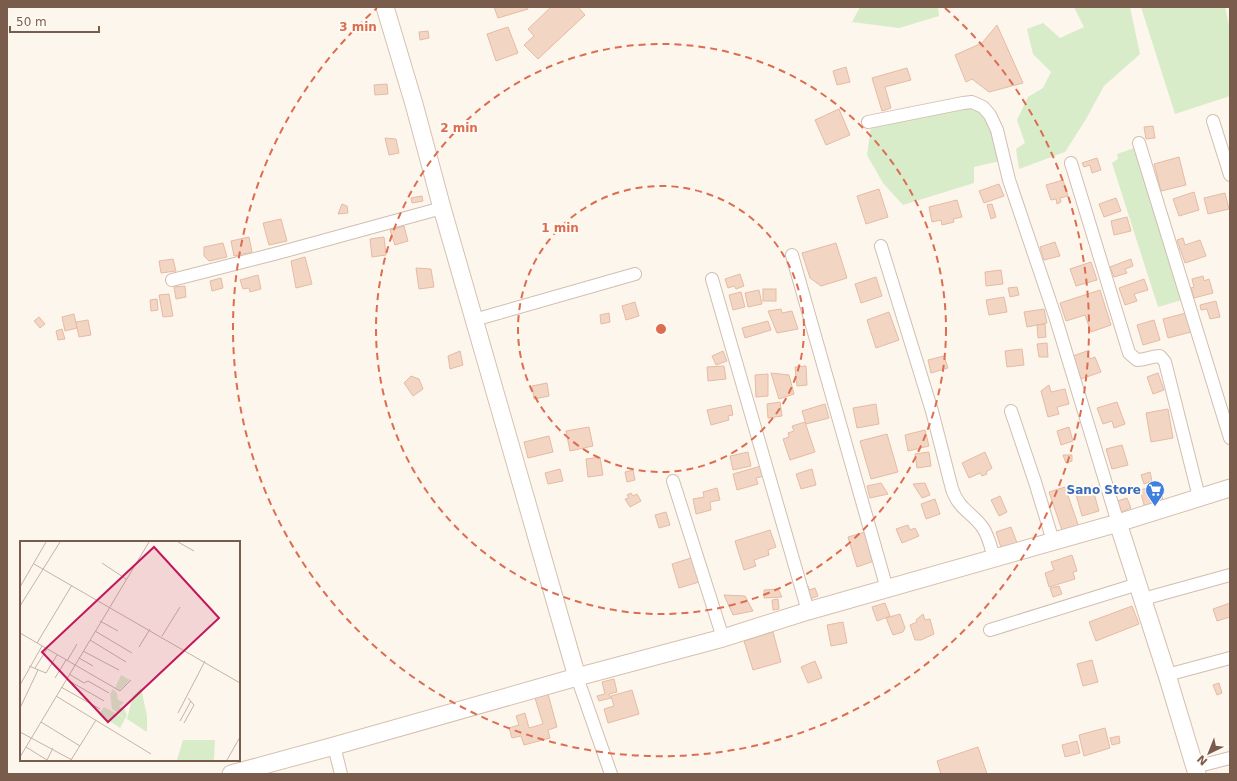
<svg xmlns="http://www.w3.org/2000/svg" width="1237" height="781" viewBox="0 0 1237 781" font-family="'DejaVu Sans',sans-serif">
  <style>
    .green { fill: #d8ecc9 }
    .building { fill: #f3d5c3; stroke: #e6bba3 }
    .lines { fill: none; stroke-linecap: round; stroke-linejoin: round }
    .street-casing { stroke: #d1beb0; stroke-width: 14 }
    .secondary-casing { stroke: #d6c0b0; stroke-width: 19 }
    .street { stroke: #fff; stroke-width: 12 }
    .secondary { stroke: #fff; stroke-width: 17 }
    .ring { fill: none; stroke: #dc6d51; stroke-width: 2; stroke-dasharray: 7 5 }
    .labels { text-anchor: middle; stroke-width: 4; stroke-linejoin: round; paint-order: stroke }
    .shop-label { font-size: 12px; font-weight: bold; fill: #366cbe; stroke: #fffaf3; text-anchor: end }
    .inset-road { fill: none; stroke: #c5b3a7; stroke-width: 1 }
    .view { fill: #c2185b; fill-opacity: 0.15; stroke: #c2185b; stroke-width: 2 }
    .inset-edge { fill: none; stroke: #7a5c4d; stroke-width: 2 }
    .centre { fill: #dc6d51; stroke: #fffaf3; stroke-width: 2 }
    .ring-label { font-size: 12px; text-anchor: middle; font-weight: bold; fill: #dc6d51; stroke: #fffaf3; stroke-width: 4; stroke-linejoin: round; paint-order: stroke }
  </style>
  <rect width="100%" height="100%" fill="#fdf6ec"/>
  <g class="green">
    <path d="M860,7h78l1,9 -40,12 -47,-6z"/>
    <path d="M1074,7h56l10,47 -36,32 -18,33 -21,33 -46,17 -3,-20 9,-6 -8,-23 11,-23 15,-9 8,-16 -18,-18 -6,-25 16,-6 17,15 24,-11z"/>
    <path d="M1141,7h84l5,23v66l-55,18z"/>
    <path d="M973,107l15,11 12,43 -26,6v16l-71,22 -20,-22 -16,-28 4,-29z"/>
    <path d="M1137,147l45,153 -24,7 -46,-144 6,-4 -1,-5z"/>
  </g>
  <g class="building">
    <path d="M494,7h33l1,2 -30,9z"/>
    <path d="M551,7h27l7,8 -47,44 -14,-14 10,-9 -6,-7z"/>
    <path d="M997,25l26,58 -34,9 -17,-13 -6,3 -11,-27 27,-12z"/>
    <path d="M508,27l10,26 -22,8 -9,-27z"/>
    <path d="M428,31l1,7 -9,2 -1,-8z"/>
    <path d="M846,67l4,15 -13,3 -4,-14z"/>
    <path d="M907,68l4,12 -26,7 6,21 -9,3 -10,-33z"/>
    <path d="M387,84l1,10 -13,1 -1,-10z"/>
    <path d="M839,109l11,26 -24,10 -11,-25z"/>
    <path d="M1153,126l2,12 -9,1 -2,-12z"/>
    <path d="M385,138l11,1 3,14 -10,2z"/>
    <path d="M1179,157l7,28 -25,6 -7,-27z"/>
    <path d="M1097,158l4,12 -9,3 -2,-8 -6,2 -2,-4z"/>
    <path d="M1063,180l5,16 -8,2 1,4 -4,2 -1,-5 -5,1 -5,-15z"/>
    <path d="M999,184l5,12 -20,7 -5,-12z"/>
    <path d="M879,189l9,28 -22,7 -9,-28z"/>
    <path d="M1194,192l5,18 -20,6 -6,-17z"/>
    <path d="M1225,193l4,16 -21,5 -4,-16z"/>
    <path d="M422,196l1,5 -11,2 -1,-5z"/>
    <path d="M1116,198l5,13 -17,6 -5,-13z"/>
    <path d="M957,200l5,17 -9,2 1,3 -12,3 -1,-5 -9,2 -3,-15z"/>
    <path d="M342,204l5,2 1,7 -10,1z"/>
    <path d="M992,204l4,13 -5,2 -4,-14z"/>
    <path d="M1127,217l4,14 -17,4 -3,-14z"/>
    <path d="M281,219l6,22 -18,4 -6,-22z"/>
    <path d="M404,226l4,15 -13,4 -5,-15z"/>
    <path d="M249,237l3,15 -18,4 -3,-15z"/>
    <path d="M384,237l2,18 -14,2 -2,-18z"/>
    <path d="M1183,238l2,7 15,-5 6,16 -21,7 -8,-23z"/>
    <path d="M1055,242l5,14 -16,4 -4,-13z"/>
    <path d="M223,243l4,14 -18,4 -5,-5v-9z"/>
    <path d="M836,243l11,35 -26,8 -11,-8 -8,-25z"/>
    <path d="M305,257l7,27 -16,4 -5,-27z"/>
    <path d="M173,259l3,12 -15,2 -2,-12z"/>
    <path d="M1131,259l2,7 -8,3 2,4 -13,4 -4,-10z"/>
    <path d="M1091,262l6,18 -21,6 -6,-17z"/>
    <path d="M416,268l15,1 3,18 -15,2z"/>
    <path d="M1001,270l2,14 -17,2 -1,-14z"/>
    <path d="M740,274l4,12 -8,3 -2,-3 -6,2 -3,-9z"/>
    <path d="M258,275l3,14 -11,3 -1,-4 -6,1 -3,-9z"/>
    <path d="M1203,276l1,5 5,-2 4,14 -19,5 -3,-10 3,-1 -2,-8z"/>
    <path d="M876,277l6,19 -21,7 -6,-19z"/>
    <path d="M221,278l2,10 -11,3 -2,-10z"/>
    <path d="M1144,279l4,11 -14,4 3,7 -12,4 -6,-17z"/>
    <path d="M185,286l1,11 -10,2 -2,-12z"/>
    <path d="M1017,287l2,8 -9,2 -2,-9z"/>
    <rect x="763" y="289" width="13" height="12"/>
    <path d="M759,290l3,14 -14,3 -3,-14z"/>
    <path d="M1100,290l11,35 -20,7 -6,-17 -19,6 -6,-18z"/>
    <path d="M741,292l4,15 -12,3 -4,-15z"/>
    <path d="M169,294l4,22 -10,1 -4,-22z"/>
    <path d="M1004,297l3,15 -18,3 -3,-15z"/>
    <path d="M157,299l1,11 -7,1 -1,-11z"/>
    <path d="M1216,301l4,16 -10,2 -3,-10 -6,1 -1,-5z"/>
    <path d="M635,302l4,14 -13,4 -4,-14z"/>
    <path d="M781,309l1,4 10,-2 6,18 -21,4 -9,-22z"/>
    <path d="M1044,309l3,14 -20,4 -3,-15z"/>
    <path d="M889,312l10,28 -23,8 -9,-28z"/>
    <path d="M609,313l1,9 -9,2 -1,-9z"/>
    <path d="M1186,313l5,19 -23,6 -5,-19z"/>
    <path d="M74,314l3,14 -12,3 -3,-14z"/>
    <path d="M39,317l6,7 -5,4 -6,-7z"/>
    <path d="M88,320l3,15 -12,2 -3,-15z"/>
    <path d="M1154,320l6,20 -17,5 -6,-20z"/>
    <path d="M768,321l3,9 -26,8 -3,-10z"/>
    <path d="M1045,324l1,13 -8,1 -1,-13z"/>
    <path d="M62,329l3,10 -7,1 -2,-9z"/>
    <path d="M1047,343l1,14h-9l-2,-13z"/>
    <path d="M1022,349l2,16 -17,2 -2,-16z"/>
    <path d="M460,351l3,14 -13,4 -2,-13z"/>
    <path d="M723,351l4,10 -11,4 -4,-9z"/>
    <path d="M1087,351l3,8 5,-2 6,15 -20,7 -8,-23z"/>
    <path d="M944,356l4,12 -17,5 -3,-13z"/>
    <path d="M724,366l2,13 -18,2 -1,-14z"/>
    <path d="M806,366l1,19 -10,1 -2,-19z"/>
    <path d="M771,373l18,2 5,19 -15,5z"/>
    <path d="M1158,373l6,17 -11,4 -6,-17z"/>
    <path d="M768,374v22l-12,1 -1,-22z"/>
    <path d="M411,376l8,3 4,10 -10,7 -9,-13z"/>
    <path d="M547,383l2,13 -15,3 -2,-13z"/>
    <path d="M1049,385l2,7 14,-3 4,15 -12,3 2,7 -11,3 -7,-26z"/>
    <path d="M780,402l2,14 -14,2 -1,-14z"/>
    <path d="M1117,402l8,22 -11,4 -2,-7 -9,3 -6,-16z"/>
    <path d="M825,404l4,14 -23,6 -4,-13z"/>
    <path d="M876,404l3,20 -22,4 -4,-20z"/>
    <path d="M731,405l2,10 -5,1 1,4 -18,5 -4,-15z"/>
    <path d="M1168,409l5,29 -22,4 -5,-29z"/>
    <path d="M805,422l10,30 -25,8 -7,-21 6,-2 -1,-4 6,-2 -2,-5z"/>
    <path d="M589,427l4,19 -23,5 -4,-20z"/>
    <path d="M1069,427l4,14 -12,4 -4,-14z"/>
    <path d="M925,430l4,16 -21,5 -3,-16z"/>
    <path d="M887,434l11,38 -27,7 -11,-38z"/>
    <path d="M549,436l4,16 -25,6 -4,-16z"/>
    <path d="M1122,445l6,20 -16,4 -6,-20z"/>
    <path d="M748,452l3,14 -18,4 -3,-14z"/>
    <path d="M929,452l2,14 -14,2 -2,-14z"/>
    <path d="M985,452l7,16 -6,4 1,2 -5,2 -2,-3 -11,5 -7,-15z"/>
    <path d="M1063,455h9v6l-6,2z"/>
    <path d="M600,457l3,18 -15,2 -2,-18z"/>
    <path d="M761,466l3,10 -8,2 2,6 -21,6 -4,-16z"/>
    <path d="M560,469l3,12 -15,3 -3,-11z"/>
    <path d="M812,469l4,16 -15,4 -5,-15z"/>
    <path d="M633,470l2,10 -8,2 -2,-10z"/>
    <path d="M1150,472l2,9 -8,3 -3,-9z"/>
    <path d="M881,483l7,11 -18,4 -3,-12z"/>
    <path d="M925,483l5,12 -8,3 -9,-14z"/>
    <path d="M1159,485l6,22 -19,5 -6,-22z"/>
    <path d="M1092,486l7,25 -17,5 -7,-25z"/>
    <path d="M1065,487l15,43 -16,6 -15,-44z"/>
    <path d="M717,488l3,12 -10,2 1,8 -15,4 -3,-15 11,-2 -1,-5z"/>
    <path d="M631,493l2,3 4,-2 4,7 -11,6 -5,-8 4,-1 -2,-3z"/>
    <path d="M1000,496l7,16 -8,4 -8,-16z"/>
    <path d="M1127,498l4,10 -12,5 -5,-11z"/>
    <path d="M935,499l5,15 -14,5 -5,-15z"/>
    <path d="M666,512l4,13 -11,3 -4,-13z"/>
    <path d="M908,525l2,5 5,-2 4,8 -17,7 -6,-14z"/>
    <path d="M1011,527l8,21 -16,6 -7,-22z"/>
    <path d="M770,530l6,17 -8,3 1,5 -15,5 2,6 -12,4 -9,-29z"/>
    <path d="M865,532l9,29 -17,6 -9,-30z"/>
    <path d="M1072,555l5,16 -4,1 2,7 -26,8 -4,-14 9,-3 -3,-8z"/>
    <path d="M691,558l8,24 -20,6 -7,-24z"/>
    <path d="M808,586l1,4 6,-2 3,8 -11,4 -4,-13z"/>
    <path d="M1059,586l3,8 -9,3 -3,-9z"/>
    <path d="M778,589l4,8 -18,1v-8z"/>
    <path d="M724,595l21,1 8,15 -20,4z"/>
    <path d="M778,599l1,10 -6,1 -1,-10z"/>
    <path d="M885,603l5,13 -13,5 -5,-14z"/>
    <path d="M1230,603v14l-13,4 -4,-12z"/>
    <path d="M1132,606l7,18 -43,17 -7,-19z"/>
    <path d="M900,614l5,14 -2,4 -10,3 -7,-17z"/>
    <path d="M923,614l2,6 5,-1 4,15 -13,6h-6l-5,-15 7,-3 -1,-2z"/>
    <path d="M843,622l4,21 -16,3 -4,-21z"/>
    <path d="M773,632l8,30 -28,8 -9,-29z"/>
    <path d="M1092,660l6,22 -15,4 -6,-22z"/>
    <path d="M815,661l7,17 -14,5 -7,-16z"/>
    <path d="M614,679l3,13 -8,2 2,4 -12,3 -2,-5 8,-2 -3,-12z"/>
    <path d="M1219,683l3,10 -5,2 -4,-10z"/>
    <path d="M632,690l7,24 -31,9 -4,-14 10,-3 -3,-10z"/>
    <path d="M548,694l9,33 -9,3 2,8 -26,7 -3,-9 -9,2 -3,-10 10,-3 -3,-9 9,-3 4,15 14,-4 -8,-26z"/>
    <path d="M1105,728l5,20 -26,8 -5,-21z"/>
    <path d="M1119,736l1,7 -8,2 -2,-7z"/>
    <path d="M1077,741l3,12 -15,4 -3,-12z"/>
    <path d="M978,747l9,27h-46l-4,-13z"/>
  </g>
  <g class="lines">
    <g class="street-casing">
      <g id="street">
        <path d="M1213,121l17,54"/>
        <path d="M868,122l95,-19 9,-1 11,5 7,8 7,15 12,50 46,136 63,207"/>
        <path d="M1139,143l91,295"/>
        <path d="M1071,163l58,190 8,7c8,0 15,-4 23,-4l5,6 34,135"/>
        <path d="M881,246l51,165 20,78c7,21 21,24 31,39 6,9 8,20 11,30"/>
        <path d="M792,255l95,334"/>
        <path d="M712,279l96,332"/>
        <path d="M172,280l106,-27 164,-45"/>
        <path d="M474,320l161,-46"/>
        <path d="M1011,411l24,71 18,59"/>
        <path d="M673,481l50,157"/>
        <path d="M1143,599l87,-24"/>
        <path d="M990,630l148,-46"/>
        <path d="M1167,675l63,-17"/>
        <path d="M577,677l34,97"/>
        <path d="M334,746l7,28"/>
        <path d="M1195,767l35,-9"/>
      </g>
    </g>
    <g class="secondary-casing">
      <g id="secondary">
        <path d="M385,7l29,97 28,104 135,469"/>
        <path d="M1118,523l49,152 30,99"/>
        <path d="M231,774l103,-28 243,-69 146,-39 85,-27 310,-88 112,-35"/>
      </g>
    </g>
    <use href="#street" class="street"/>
    <use href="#secondary" class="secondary"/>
  </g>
  <g class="ring">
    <circle cx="661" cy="329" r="143"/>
    <circle cx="661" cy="329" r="285"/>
    <path d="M945 8A428 428 0 1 1 377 8"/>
  </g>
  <defs>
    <g id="supermarket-pin" transform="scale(1)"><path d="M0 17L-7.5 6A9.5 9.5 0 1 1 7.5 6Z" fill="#3f7fe0" stroke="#fffaf3"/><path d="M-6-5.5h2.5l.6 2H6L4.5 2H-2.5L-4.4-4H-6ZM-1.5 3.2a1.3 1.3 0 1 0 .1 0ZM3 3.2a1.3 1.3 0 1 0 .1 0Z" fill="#fff"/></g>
  </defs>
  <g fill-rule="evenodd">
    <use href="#supermarket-pin" x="1155" y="490"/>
  </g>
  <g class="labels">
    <g class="shop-label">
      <text x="1141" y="494">Sano Store</text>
    </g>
  </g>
  <g transform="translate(20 541)">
    <rect width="220" height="220" fill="#fdf6ec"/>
    <path d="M101,134l9,5 -10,10 -5,-2zM121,147l6,28v16l-20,-13 6,-23zM93,148l4,4 1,7 6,2 -5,5 5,1 3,7 -7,13 -21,-14 5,-7 19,10 -11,-8 -2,-15zM163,199h32l-1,20h-37z" fill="#d8ecc9"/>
    <path class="inset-road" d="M158,1l16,9M82,22l24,16M14,23l206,119M0,46l26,-45M0,65l40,-64M80,80l18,10M75,90l37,22M0,92l100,58 11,-11M142,95l18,-29M70,99l36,22M17,102l35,-58M119,106l11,-18M63,110l36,19M59,117l14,8M47,120l10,-17M9,125l17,7 11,-18M15,127l12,-19M49,133l15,9 4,-2 21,12M35,137l11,-18M46,138l38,22M0,144l22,-39M41,146l39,22M36,155l95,58M0,167l18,-38M158,172l27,-52M160,180l11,-20M21,181l39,24M164,182l10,-18 -6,-7M0,191l52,28M6,206l21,13M0,216l129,-215M27,219l6,-12M51,219l25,-40M207,219l13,-23"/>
    <path class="view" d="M134,6l65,71 -111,104 -66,-70z"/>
    <rect width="220" height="220" class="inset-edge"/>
  </g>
  <circle cx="661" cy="329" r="6" class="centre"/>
  <g class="ring-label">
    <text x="358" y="31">3 min</text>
    <text x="459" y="132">2 min</text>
    <text x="560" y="232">1 min</text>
  </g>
  <rect width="1237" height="781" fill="none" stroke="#7a5c4d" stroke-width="16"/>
  <g transform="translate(1209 753) rotate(223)" stroke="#fffaf3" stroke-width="3" paint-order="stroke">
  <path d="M0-3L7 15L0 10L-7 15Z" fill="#7a5c4d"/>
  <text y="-6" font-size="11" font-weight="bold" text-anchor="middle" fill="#7a5c4d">N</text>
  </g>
  <path d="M10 26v6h89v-6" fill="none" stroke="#7a5c4d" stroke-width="2"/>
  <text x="16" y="26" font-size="12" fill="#7a5c4d" stroke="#fffaf3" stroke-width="3" paint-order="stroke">50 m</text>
</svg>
